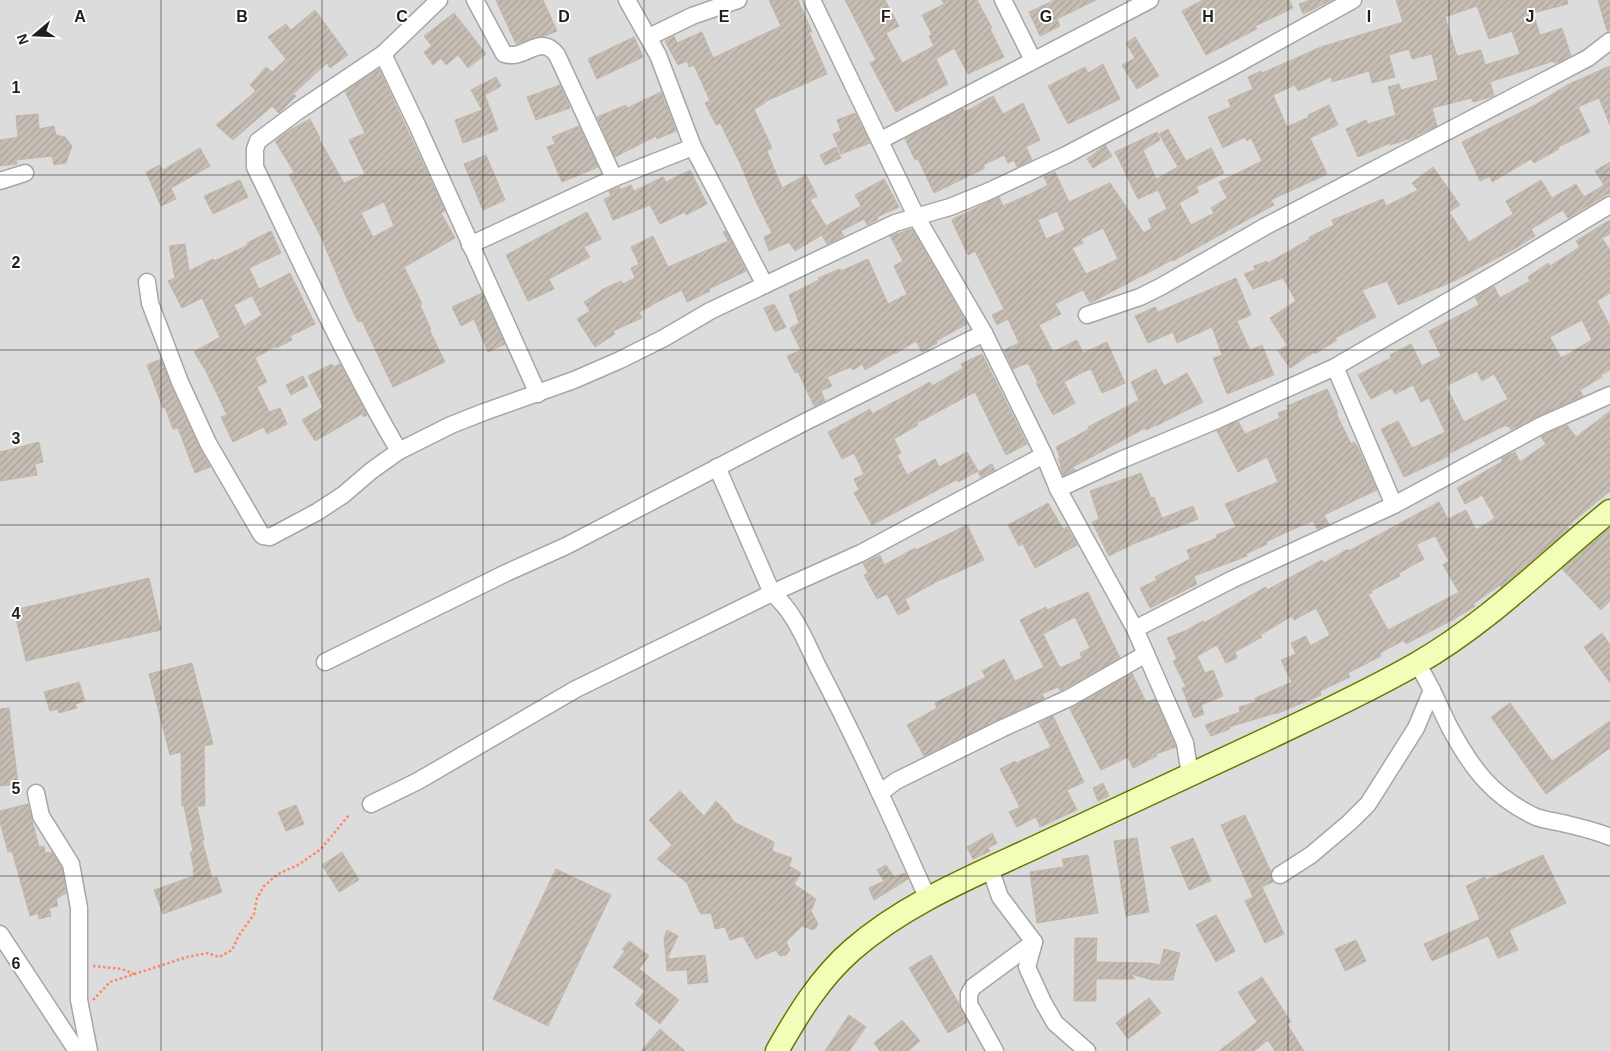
<svg xmlns="http://www.w3.org/2000/svg" width="1610" height="1051" viewBox="0 0 1610 1051" font-family="Helvetica,sans-serif">
  <style>
    .residential { fill: #dddcdc }
    .building { fill: url(#building-hatch); stroke: #c3b6a6; fill-rule: evenodd }
    .lines { fill: none; stroke-linecap: round; stroke-linejoin: round }
    .street-casing { stroke: #a6a6a6; stroke-width: 19 }
    .secondary-casing { stroke: #627c00; stroke-width: 25 }
    .path { stroke: #ff8667; stroke-width: 2.5; stroke-dasharray: 2.5 2.5; stroke-linecap: butt }
    .street { stroke: #fff; stroke-width: 16 }
    .secondary { stroke: #f2fdb7; stroke-width: 22 }
    .grid { fill: none; stroke: #1f1f1f; stroke-width: 1; stroke-opacity: 0.55 }
    .grid-label { font-size: 16px; text-anchor: middle; font-weight: bold; fill: #1f1f1f; stroke: #fff; stroke-width: 4; stroke-linejoin: round; paint-order: stroke }
  </style>
  <defs>
    <pattern id="building-hatch" width="6" height="6" patternUnits="userSpaceOnUse" patternTransform="scale(1.25)"><rect width="6" height="6" fill="#c6bdb4"/><path d="M-1 1l2-2M0 6l6-6M5 7l2-2" fill="none" stroke="#aaa29a"/></pattern>
  </defs>
  <rect width="100%" height="100%" fill="#f0eee5"/>
  <rect class="residential" x="0" y="0" width="1610" height="1051"/>
  <g class="building">
    <path d="M496,0h47l14,31 -12,5 -10,1 -19,7z"/>
    <path d="M769,0h29l14,32h-3l18,42 -63,28 1,1 -11,6 18,39 -5,3 15,37 24,-13 11,21 -7,4 16,26 35,-20 -6,-11 29,-16 15,28 -22,10 1,2 -11,6 -3,-6 -23,12 3,5 -17,8 -5,-9 -27,16 -6,-9 -20,9 -5,-14 8,-4 -16,-31 -16,-39 -20,-40 -4,2 -11,-22 5,-2 -16,-36 -5,2 -2,-6 -9,4 -13,-24 9,-5 3,7 25,-11 11,26 68,-32z"/>
    <path d="M845,0h40l14,26 -13,7 16,30 32,-17 -5,-10 3,-1 -10,-20 22,-11 -2,-4h35l15,28 -2,1 14,28 -36,17 -14,-26 -18,11 12,25 -52,28 -26,-49 6,-3z"/>
    <path d="M1055,0h41l-39,19 3,7 -20,10 -11,-24z"/>
    <path d="M1203,0h86l4,8 -38,18 2,3 -51,26 -24,-44z"/>
    <path d="M1310,0h22l-29,14 -4,-10z"/>
    <path d="M1396,0h171l1,4 -35,9 7,22 22,-7 9,28 -10,5 -7,2 -1,-2 -63,21 4,14 -3,1 -18,5 -1,-4 -40,10 5,18 -20,9v1l-5,2 -22,7v-2l-32,14 -12,-28 20,-9 2,4 28,-9 -8,-28 11,-3 2,6 37,-10 -6,-26 -20,5 -3,-10 -20,6 6,22 -23,6 -3,-12 -37,11 -1,-5 -33,14 -3,-6 -22,10 14,32 22,-10 -1,-2 21,-10 9,20 -28,13 17,36 -56,26 3,5 -101,56 -1,-1 -82,43 -7,-13 -28,14 6,10 -22,11 14,27 24,-12 6,13 24,-11 18,41 -23,10 -11,-24 -8,3 -19,10 11,21 -22,12 -17,-32 2,-1 -10,-19 -15,6 -9,-19 15,-7 -11,-24 -11,6 -5,-10 12,-6 -29,-58 -7,4 -16,-34 1,-2 46,-22 4,9 34,-15 11,-6 -4,-8 11,-5 14,30 41,-19 34,50 8,-5 -4,-9 19,-10 -9,-19 -20,9 -23,-47 42,-20 3,8 -17,10 13,29 22,-12 -19,-33 9,-5 18,32 25,-13 13,25 -28,14 3,5 -20,11 12,22 23,-12 -3,-5 16,-10 -8,-16 43,-21 -11,-23 -4,3 -2,-4 -22,11 -15,-31 23,-10 -3,-7 25,-11 -5,-12 13,-6 1,2 59,-26 82,-25zM1477,6l12,33 23,-8 8,23 -35,11 -4,-15 -24,6 -12,-39zM1057,211l8,19 -19,9 -8,-19zM1103,228l15,31 -32,15 -14,-26 11,-5 -2,-4z"/>
    <path d="M1598,0h12v31h-3z"/>
    <path d="M315,10l33,45 -18,13 -3,-5 -34,31 3,2 -17,17 -7,-7 -39,34 -17,-15 40,-34 -6,-6 16,-18 6,5 14,-13 -18,-22 18,-13 5,6z"/>
    <path d="M454,13l32,41 -18,14 -10,-13 -12,10 -5,-7 -8,7 -9,-13 8,-6 -8,-10z"/>
    <path d="M634,37l9,20 -46,22 -9,-20z"/>
    <path d="M1135,37l24,39 -22,13 -15,-24 13,-7 -9,-15z"/>
    <path d="M1103,64l17,35 -52,25 -20,-38 37,-19 3,6z"/>
    <path d="M1610,66v59l-11,-27 -21,9 12,25 -32,15 1,2 -25,14 -3,-4 -39,23 -2,-6 -10,5 -18,-39 73,-37 34,-21z"/>
    <path d="M379,69l66,142 -4,2 14,25 -51,29 18,37 -2,1 11,25 -1,1 15,31 -52,25 -31,-66 -4,1 -11,-23 -26,-62 -32,-62 5,-3 -19,-31 15,-11 20,-11 10,19 -1,1 25,44 21,-9 -16,-34 16,-7 -20,-42zM384,202l10,24 -21,11 -12,-24z"/>
    <path d="M496,77l5,9 -16,9 13,35 -35,13 -8,-23 27,-10 -11,-20z"/>
    <path d="M560,85l10,23 -34,12 -9,-23z"/>
    <path d="M661,92l15,39 -19,8 -1,-3 -41,21 -18,-40 29,-12 1,3z"/>
    <path d="M993,96l10,18 20,-11 17,37 -14,7 6,13 -15,7 -3,-7 -6,3 -4,-8 -21,10 2,3 -51,25 -16,-34 -3,1 -10,-21 58,-31 2,4z"/>
    <path d="M855,113l15,30 -29,11 -8,-20 8,-3 -4,-11z"/>
    <path d="M38,114l1,15 15,-3 2,9 9,2 7,9 -6,17 -12,2 -2,-9 -36,4 1,4 -17,2v-26l18,-3 -2,-21z"/>
    <path d="M579,126l19,41 -36,15 -15,-35 8,-3 -3,-7z"/>
    <path d="M1105,145l7,11 -19,12 -6,-9z"/>
    <path d="M836,147l5,11 -16,7 -5,-10z"/>
    <path d="M200,148l10,18 -39,22 5,11 -15,7 -15,-34 14,-7 3,5z"/>
    <path d="M486,155l19,45 -22,10 -19,-46z"/>
    <path d="M1610,162v33l-1,-2 -41,25 -5,-8 -32,19 4,7 -21,13 -58,31 -58,25 -11,-24 -25,9 14,27 -41,21 2,2 -22,14 -1,-2 -24,16 -12,-17 9,-6 -17,-27 26,-17 -13,-23 -30,11 -9,-15 11,-4 -1,-4 13,-5 1,2 42,-24 -1,-2 25,-12 -2,-5 51,-21 3,7 32,-16 -6,-7 21,-16 27,38 -11,7 20,30 44,-28 -7,-13 35,-21 11,18 24,-14 8,13 20,-12 -9,-14z"/>
    <path d="M690,170l17,34 -21,11 -1,-3 -25,12 -10,-19 -37,15 -9,-21 7,-3 -2,-5 11,-4v3l11,-5 3,6 29,-14 3,5z"/>
    <path d="M240,180l8,17 -35,17 -9,-18z"/>
    <path d="M587,212l14,27 -17,8 6,10 -41,22 5,10 -26,12 -22,-46z"/>
    <path d="M1610,220v14l-8,4 8,12v43l-13,8 13,25v44l-9,5 1,2 -22,13 3,6 -45,20 -27,14 -2,-4 -2,1 -1,-2 -58,29 1,2 -45,21 -23,-48 17,-8 14,27 33,-16 -5,-11 -11,-23 -8,4 -8,-17 -18,9 -3,-6 -21,11 -13,-24 33,-17 -1,-3 21,-11 11,22 19,-10 -12,-25 50,-26 -4,-8 19,-11 6,12 30,-17 -2,-4 20,-14 2,3 30,-19 -4,-6zM1582,320l10,20 -31,18 -11,-21zM1477,371l5,10 12,-7 14,25 -44,23 -18,-36z"/>
    <path d="M912,229l55,95 -31,17 1,2 -15,9 -6,-11 -21,13 -1,-1 -29,17 -3,-6 -9,6 -2,-3 -24,10 5,9 -11,5 4,10 -11,5 -16,-34 -3,1 -8,-17 14,-6 -11,-22 9,-5 -10,-28 30,-15 -1,-2 22,-9 1,2 27,-12 20,45 19,-10 -13,-28 9,-5 -13,-25z"/>
    <path d="M271,231l10,22 -32,15 10,21 31,-16 25,51 -25,12 2,4 -16,8v-2l-21,12 12,24 -10,5 12,25 11,-4 7,16 -20,10 -3,-7 -31,15 -12,-25 6,-2 -21,-44 -12,-19 26,-15 -18,-39 -20,10 -14,-27 7,-3 -6,-32 16,-2 4,27 24,-12 1,2 34,-16 -1,-2zM252,296l10,19 -18,11 -10,-21z"/>
    <path d="M726,231l20,40 -37,18 1,2 -23,11 -5,-12 -29,14v1l-14,7 3,6 -29,13 2,3 -20,13 -18,-28 13,-8 -6,-9 17,-11v-1l20,-9 2,3 12,-6 -4,-10 8,-4 -8,-17 22,-11 15,31 60,-26 -5,-9z"/>
    <path d="M1236,278l15,37 -14,6 13,29 12,-5 12,30 -47,19 -14,-36 9,-3 -10,-28 -35,16 -4,-11 -25,11 -13,-27 20,-9 3,5z"/>
    <path d="M482,293l23,51 -17,8 -14,-33 -13,7 -9,-19z"/>
    <path d="M774,304l12,23 -11,5 -11,-24z"/>
    <path d="M982,354l45,90 -21,11 -31,-63 -58,31 1,2 -24,14 7,14 -4,2 10,20 28,-16 4,8 28,-15 11,19 -20,11 -2,-2 -84,45 -18,-32 5,-3 -5,-11 10,-5 -10,-21 -12,6 -14,-27 42,-23 2,5 58,-32 2,4 31,-18 -2,-4z"/>
    <path d="M161,359l10,27 28,61 11,20 -15,6 -17,-45 -5,1 -8,-22 -2,1 -16,-43z"/>
    <path d="M332,364l1,3 7,-3 27,51 -3,2 -2,-3 -47,27 -13,-21 21,-13 -15,-31z"/>
    <path d="M1156,369l8,17 23,-13 16,29 -47,24v-1l-10,5 -1,-2 -72,39 2,3 -12,6 -3,-10h1l-3,-7 2,-1 -4,-11 33,-18 -1,-2 51,-27 -8,-18z"/>
    <path d="M303,376l5,10 -17,9 -5,-10z"/>
    <path d="M1327,389l11,24h-2l15,31 3,-2 4,6 19,42 -53,25 5,9 -12,5 -4,-8 -13,5 -34,16 1,2 -21,10 1,2 -53,20 3,8 -47,24 -10,-20 17,-8 -2,-3 35,-18 -3,-9 30,-12 -1,-3 20,-8 -11,-23 53,-22 -11,-25 -29,15 -21,-41 21,-10 7,13 35,-16 -2,-5 11,-4 -2,-3z"/>
    <path d="M1610,411v80l-43,35 2,3 -68,58 -1,-2 -27,19 2,2 -19,12 -50,26 -2,-4 -24,13 1,3 -33,17 2,4 -30,14 1,4 -45,19v-1l-47,14 1,2 -19,7 -6,-11 35,-13 -1,-5 17,-5 -1,-4 37,-16 -11,-22 15,-6 -5,-11 15,-7 4,10 20,-11 -14,-27 -22,12 -2,-4 -32,19 2,2 -27,15 2,6 -11,5 -9,-18 -20,11 8,17 8,-3 10,26 -22,9 3,9 -10,4 -12,-30 4,-1 -13,-26 4,-2 -10,-21 18,-7 18,-10 1,2 58,-34 4,-2 1,3 55,-30 2,3 24,-14 1,2 90,-49 9,17 18,-9 10,20 19,-12 -13,-23 -17,9 -8,-16 46,-27 -2,-3 14,-6 5,10 26,-18 -5,-7 5,-3 21,-9 9,12zM1435,536l14,25 -6,4 16,27 -71,38 -20,-36 4,-1 -1,-2 29,-15 -1,-3 25,-14 -7,-13v-2z"/>
    <path d="M39,442l4,20 -8,2 2,11 -37,6v-29z"/>
    <path d="M992,464l3,6 -14,7 -3,-5z"/>
    <path d="M1141,473l10,25 3,-1 8,21 31,-12 5,13 -65,25 -24,12 -17,-34 7,-3 -9,-28z"/>
    <path d="M1048,503l15,26 4,-2 10,18 -42,23 -12,-24 -4,2 -11,-21z"/>
    <path d="M967,525l17,35 -48,22 -31,17 5,10 -12,6 -11,-21 -10,5 -13,-24 4,-2 -5,-10 17,-8 4,10 31,-17 1,2z"/>
    <path d="M1610,528v73l-9,9 -39,-41z"/>
    <path d="M149,578l12,52 -135,31 -12,-51z"/>
    <path d="M1088,592l32,66 -56,31 -4,2 -2,-4 -16,7 2,4 -120,58 -17,-31 30,-17 -2,-5 51,-26 -4,-6 22,-12 11,22 29,-14 -24,-47 26,-13 1,3zM1075,617l15,31 -10,5 2,5 -22,10 -17,-34z"/>
    <path d="M1602,633l8,12v38l-26,-36z"/>
    <path d="M192,663l21,81 -9,2 1,60h-8l7,34h-2l10,38 5,-1 5,15 -59,22 -9,-24 40,-14 -1,-6 1,-1 -4,-17 3,-1 -9,-45h-2l-1,-54 -11,3 -21,-81z"/>
    <path d="M1132,673l14,29 9,-3 21,48 -20,7 1,2 -24,12 -5,-11 -27,13 -31,-61z"/>
    <path d="M79,682l6,19 -10,3 2,4 -18,5 -1,-4 -8,2 -6,-19z"/>
    <path d="M1510,703l42,58 58,-40v27l-64,46 -55,-77z"/>
    <path d="M9,708l9,76 -18,2v-77z"/>
    <path d="M1053,716l31,66 -17,8 10,20 -37,17 -4,-10 -19,10 -8,-15 11,-5 -20,-38 15,-8 1,2 35,-16 -12,-24z"/>
    <path d="M1103,783l6,13 -11,5 -5,-13z"/>
    <path d="M680,791l24,25 12,-15 13,13 5,8 40,20 -2,9 20,7 -3,8 12,7 -7,11 22,15 -5,12 7,13 -4,6 -12,-4 -16,16 4,8 -4,5 -6,1 -4,-6 -20,9 -13,-23 -13,4 -5,-13 -10,2 -4,-16 -10,1 -3,-5 -11,-26 -30,-24 15,-14 -23,-25z"/>
    <path d="M28,804l11,43 5,-1 1,7 7,-1 10,16 4,25 -10,6 2,7 -9,2 2,8 -12,3 -1,-6 -8,3 -18,-65 -4,1 -8,-30v-11z"/>
    <path d="M296,805l8,19 -18,7 -8,-19z"/>
    <path d="M1245,815l26,57 -1,4 3,6 -11,5 22,47 -19,9 -20,-42 8,-4 -32,-72z"/>
    <path d="M992,833l5,10 -9,5 2,3 -17,8 -6,-12z"/>
    <path d="M1137,838l12,74 -23,4 -12,-75z"/>
    <path d="M1193,838l18,43 -22,9 -18,-43z"/>
    <path d="M342,852l17,28 -20,12 -17,-27z"/>
    <path d="M1088,855l10,58 -61,10 -7,-51 34,-5 -2,-8z"/>
    <path d="M1543,855l23,48 -57,27 9,20 -20,8 -10,-22 -56,25 -8,-17 56,-25 -14,-33 19,-9 1,3z"/>
    <path d="M886,865l8,12 11,-4 3,6 -34,21 -5,-12 15,-7 -7,-11z"/>
    <path d="M556,869l55,26 -63,131 -55,-27z"/>
    <path d="M1216,915l19,36 -19,11 -20,-37z"/>
    <path d="M667,930l11,6 -11,23 38,-4 3,27 -20,2 -1,-14 -20,1 -3,-33z"/>
    <path d="M1075,938h22l-1,24 55,1 9,2 4,-16 16,4 -7,27h-21l-21,-6 4,5h-39v22h-22z"/>
    <path d="M1356,940l10,21 -21,10 -10,-22z"/>
    <path d="M629,941l20,15 -10,13 40,31 -19,24 -25,-20 10,-13 -32,-24 12,-16 -3,-2z"/>
    <path d="M931,955l28,49 8,18 -19,11 -39,-65z"/>
    <path d="M1262,977l29,45 -4,2 17,27h-29l-7,-11 -14,11h-35l38,-29 -19,-30z"/>
    <path d="M1149,998l12,15 -33,26 -12,-16z"/>
    <path d="M849,1015l17,12 -17,24h-24z"/>
    <path d="M902,1020l18,21 -12,10h-28l-6,-8z"/>
    <path d="M660,1029l25,22h-44z"/>
  </g>
  <g class="lines">
    <g class="street-casing">
      <g id="street">
        <path d="M475,0l29,54c21,7 36,-22 53,1l57,123"/>
        <path d="M627,0l31,55 35,92 72,138"/>
        <path d="M812,0l105,218 67,115 60,122 14,34 77,140 50,114 5,32"/>
        <path d="M1003,0l30,60"/>
        <path d="M649,37l43,-21 46,-16"/>
        <path d="M383,54l34,71 121,269"/>
        <path d="M881,140l269,-140"/>
        <path d="M0,181l25,-8"/>
        <path d="M470,245l144,-67 79,-31"/>
        <path d="M147,282l3,21 30,79 28,61 53,91 2,2 7,1 47,-25 26,-17 28,-24 28,-20 52,-26 33,-13 90,-32 46,-20 44,-22 46,-27 185,-88 55,-16 37,-15 79,-37 166,-88 121,-67"/>
        <path d="M1087,315l53,-18 22,-11 104,-60 322,-168 22,-17"/>
        <path d="M1335,367l59,138"/>
        <path d="M399,451c-54,-92 -98,-189 -144,-284v-18l3,-8 40,-30 85,-57 56,-54"/>
        <path d="M717,467l55,126c22,18 34,49 46,74 40,76 75,154 110,232"/>
        <path d="M1058,489l63,-29 96,-40 118,-53 160,-93 115,-69"/>
        <path d="M1135,629l98,-50 161,-74 148,-80 68,-30"/>
        <path d="M325,662l181,-89 60,-27 237,-123 181,-90"/>
        <path d="M1417,664c14,20 22,43 33,64 22,41 43,69 86,89 8,3 18,4 26,6 17,4 32,7 48,14"/>
        <path d="M36,793l5,23 30,48 8,44v92l10,51"/>
        <path d="M880,793l16,-12 107,-53 66,-30 77,-44"/>
        <path d="M371,804l47,-23 158,-92 196,-96 89,-40 183,-98"/>
        <path d="M990,868l10,29 34,45 -7,25 16,35 12,21 32,28"/>
        <path d="M1280,875l31,-20 39,-33 18,-18 48,-76 16,-38"/>
        <path d="M0,934l77,117"/>
        <path d="M995,1051l-26,-47v-10l4,-7 61,-45"/>
      </g>
    </g>
    <g class="secondary-casing">
      <path id="secondary" d="M777,1051c21,-37 43,-73 75,-101 55,-48 124,-75 190,-106 76,-36 153,-71 229,-107 48,-23 98,-46 145,-73 72,-41 130,-101 194,-153"/>
    </g>
    <g class="path">
      <path d="M93,966l29,3 12,5"/>
      <path d="M93,1000l17,-18 77,-25 21,-4 11,4 13,-7 6,-13 16,-23 3,-16 7,-12 14,-12 20,-9 23,-16 28,-34"/>
    </g>
    <use href="#street" class="street"/>
    <use href="#secondary" class="secondary"/>
  </g>
  <path class="grid" d="M161,0v1051M322,0v1051M483,0v1051M644,0v1051M805,0v1051M966,0v1051M1127,0v1051M1288,0v1051M1449,0v1051M0,175h1610M0,350h1610M0,525h1610M0,701h1610M0,876h1610"/>
  <g class="grid-label">
    <text x="80" y="22">A</text>
    <text x="242" y="22">B</text>
    <text x="402" y="22">C</text>
    <text x="564" y="22">D</text>
    <text x="724" y="22">E</text>
    <text x="886" y="22">F</text>
    <text x="1046" y="22">G</text>
    <text x="1208" y="22">H</text>
    <text x="1369" y="22">I</text>
    <text x="1530" y="22">J</text>
    <text x="16" y="93">1</text>
    <text x="16" y="268">2</text>
    <text x="16" y="444">3</text>
    <text x="16" y="619">4</text>
    <text x="16" y="794">5</text>
    <text x="16" y="969">6</text>
  </g>
  <g transform="translate(35 35) rotate(251)" stroke="#ffffff" stroke-width="4" paint-order="stroke">
  <path d="M0-4L9 19L0 12L-9 19Z" fill="#1f1f1f"/>
  <text y="-8" font-size="14" font-weight="bold" text-anchor="middle" fill="#1f1f1f">N</text>
  </g>
</svg>
